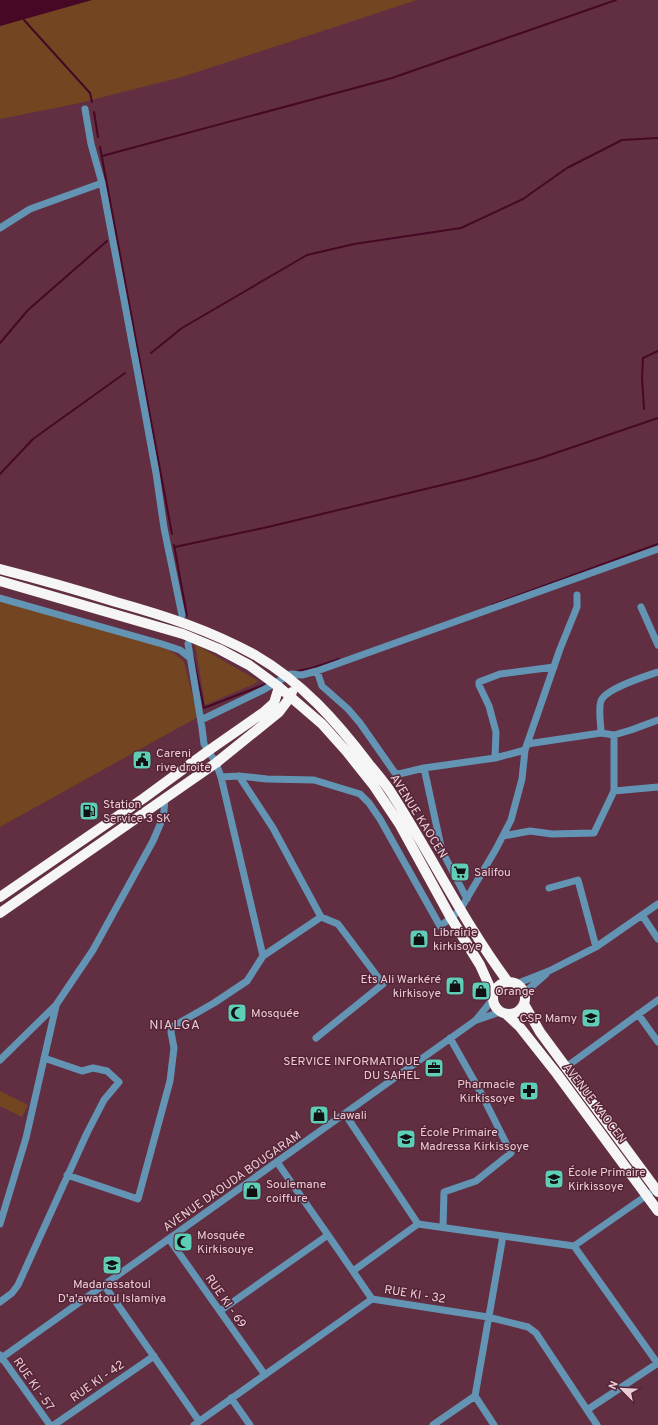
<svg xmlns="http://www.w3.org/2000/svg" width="658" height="1425" font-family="Overpass,sans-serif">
<rect width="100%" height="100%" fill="#612f41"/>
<path fill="#734621" d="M 92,0 L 417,0 L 182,77 L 75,104 L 0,119 L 0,26 Z
M 0,600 L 159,646 C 169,650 177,654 184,662 L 198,717 L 0,827 Z
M 195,644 L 258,681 L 254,684 L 205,705 Z
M 0,1091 L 28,1105 L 22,1117 L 0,1106 Z"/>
<path fill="#470826" d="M 0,0 L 92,0 L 0,26 Z"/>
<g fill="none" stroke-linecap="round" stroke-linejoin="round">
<path stroke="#470826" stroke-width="2" d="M 24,20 L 90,93 L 92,102
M 94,112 L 98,137
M 100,147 L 172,534
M 102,156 L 392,78 L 616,0
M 0,343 L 28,310 L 107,241
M 151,353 L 182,328 L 307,255 L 354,244 L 461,228 L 523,199 L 567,168 L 622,140 L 658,138
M 644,409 L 642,378 L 643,358 L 658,351
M 0,474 L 33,439 L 125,373
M 174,545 L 187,616
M 175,547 L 268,527 L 471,478 L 541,458 L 658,418
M 492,605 L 658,544
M 193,656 L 204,708 L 266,684
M 298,671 L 312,668 L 339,659"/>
<path stroke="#6494b4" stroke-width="7" d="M 85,109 L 91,144 L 102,183 L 137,369 L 156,473 L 164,528 L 182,615
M 0,228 L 30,209 L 102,183
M 0,598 L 162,644 L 180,650 L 189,657
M 641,607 L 658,645
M 188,644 L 202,728 L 204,744 L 216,763 L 221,777 L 263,956
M 317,671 L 322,686 L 348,709 L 360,723 L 395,773 L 399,774 L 424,768
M 201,720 L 263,690 L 291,674 L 302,675 L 317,671 L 658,549
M 601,733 C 601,724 598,709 601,701 C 605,689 646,676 658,672
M 614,735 L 614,791 L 658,787
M 527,744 L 601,733 L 614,735 L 631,730 L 658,720
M 495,758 L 496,732 L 489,706 L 479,685 L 479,682 L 500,674 L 554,667
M 239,776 L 273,828 L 321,917 L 338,924 L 383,984 L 316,1038
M 221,777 L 239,776 L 267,779 L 314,780 L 360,794 L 369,803 L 380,819 L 440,926 L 451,918 L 460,910 L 496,849 L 511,820 L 522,779 L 525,750 L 560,649 L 577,607 L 577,595
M 503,836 L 530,831 L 552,834 L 594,833 L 614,791
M 549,888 L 578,880 L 596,947
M 467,899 L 442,851 L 424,768 L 495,758 L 525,750
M 642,915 L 658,939
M 516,984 L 549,971 L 596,947 L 658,904
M 524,993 L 546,974
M 638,1014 L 658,1042
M 477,1020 L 500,1012
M 0,1060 L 56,1005 L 93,950 L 153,841 L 162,820 L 164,811 L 165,798
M 566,1067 L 658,1000
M 345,1114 L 418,1224
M 67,1175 L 138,1199 L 170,1081 L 174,1048 L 171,1032 L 172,1027 L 214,1003 L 247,981 L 263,956 L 321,917
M 0,1224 L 26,1138 L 56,1006
M 443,1227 L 444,1192 L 476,1181 L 511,1153 L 481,1093 L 450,1038
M 328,1235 L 372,1299
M 169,1239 L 265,1375
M 574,1246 L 658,1364
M 353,1271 L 418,1224 L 574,1246 L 650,1193
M 104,1285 L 199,1421
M 0,1302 L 12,1293 L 18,1285 L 87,1133 L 104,1100 L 119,1082 L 107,1071 L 93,1068 L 82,1071 L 44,1058
M 220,1311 L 328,1235 L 277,1162
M 0,1355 L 50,1425
M 0,1359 L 476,1020 L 493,999
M 231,1398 L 250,1425
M 587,1410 L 658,1363
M 54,1425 L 154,1356
M 194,1425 L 372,1299 L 488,1317 L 528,1327 L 536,1333 L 597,1425
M 433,1425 L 475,1396
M 494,1425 L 475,1396 L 503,1236"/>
<path stroke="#f5f5f5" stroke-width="10" d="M 0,569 C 39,579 78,590 116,602 C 166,616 209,630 255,655 C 302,682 337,722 369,764 C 377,774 386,784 392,794 C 432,856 464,923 508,982
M 0,581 L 183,634 L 219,649 L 249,665 L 279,687 L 322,724 L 347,752 L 374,786 L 400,825 L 451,918 L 480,965 L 493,994
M 0,897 L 144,798 L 208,751 L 264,712 L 274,703 L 279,687
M 0,913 L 216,763 L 279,712 L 288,700 L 292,692
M493 998a16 16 0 1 1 32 0a16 16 0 1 1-32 0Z
M 524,1004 L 540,1032 L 658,1192
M 506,1014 L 519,1026 L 557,1074 L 658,1211"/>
</g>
<defs>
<g id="civic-square" transform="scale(1)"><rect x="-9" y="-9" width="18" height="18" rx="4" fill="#5eceb7" stroke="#552537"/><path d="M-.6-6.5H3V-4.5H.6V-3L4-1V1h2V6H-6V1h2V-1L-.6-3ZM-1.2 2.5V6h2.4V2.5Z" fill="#111"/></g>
<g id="fuel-square" transform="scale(1)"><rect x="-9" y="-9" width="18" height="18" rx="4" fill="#5eceb7" stroke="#552537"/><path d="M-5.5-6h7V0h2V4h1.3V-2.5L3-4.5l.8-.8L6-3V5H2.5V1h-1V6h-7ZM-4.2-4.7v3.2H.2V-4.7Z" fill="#111"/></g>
<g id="supermarket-square" transform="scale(1)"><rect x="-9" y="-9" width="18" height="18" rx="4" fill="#5eceb7" stroke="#552537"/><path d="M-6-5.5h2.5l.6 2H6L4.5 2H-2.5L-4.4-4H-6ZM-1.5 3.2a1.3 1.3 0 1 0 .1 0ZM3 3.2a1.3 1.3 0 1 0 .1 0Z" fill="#111"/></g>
<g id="shop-square" transform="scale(1)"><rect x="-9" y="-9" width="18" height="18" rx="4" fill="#5eceb7" stroke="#552537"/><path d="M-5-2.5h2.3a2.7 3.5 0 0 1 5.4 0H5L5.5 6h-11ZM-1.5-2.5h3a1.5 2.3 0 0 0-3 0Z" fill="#111"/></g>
<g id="mosque-square" transform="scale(1)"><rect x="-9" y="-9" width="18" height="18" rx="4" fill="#5eceb7" stroke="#552537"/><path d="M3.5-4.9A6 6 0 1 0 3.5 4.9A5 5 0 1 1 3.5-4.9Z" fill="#111"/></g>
<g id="school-square" transform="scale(1)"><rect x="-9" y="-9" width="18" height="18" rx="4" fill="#5eceb7" stroke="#552537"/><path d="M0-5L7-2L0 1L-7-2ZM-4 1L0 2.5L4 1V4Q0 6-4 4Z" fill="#111"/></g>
<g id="office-square" transform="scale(1)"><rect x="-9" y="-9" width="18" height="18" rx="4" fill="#5eceb7" stroke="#552537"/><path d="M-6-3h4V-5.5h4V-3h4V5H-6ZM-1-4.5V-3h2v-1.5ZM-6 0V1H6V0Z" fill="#111"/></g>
<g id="pharmacy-square" transform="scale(1)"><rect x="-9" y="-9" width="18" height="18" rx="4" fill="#5eceb7" stroke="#552537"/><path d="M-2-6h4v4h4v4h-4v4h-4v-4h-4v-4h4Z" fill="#111"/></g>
</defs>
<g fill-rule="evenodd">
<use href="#civic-square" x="142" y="760"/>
<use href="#fuel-square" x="89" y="811"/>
<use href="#supermarket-square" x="460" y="872"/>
<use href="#shop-square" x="419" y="939"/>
<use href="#shop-square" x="455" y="986"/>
<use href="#shop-square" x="481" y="991"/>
<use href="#mosque-square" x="237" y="1013"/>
<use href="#school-square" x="591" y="1018"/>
<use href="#office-square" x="434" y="1068"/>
<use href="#pharmacy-square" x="529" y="1091"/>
<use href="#shop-square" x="319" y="1115"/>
<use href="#school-square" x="406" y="1139"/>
<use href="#school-square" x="554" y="1179"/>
<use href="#shop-square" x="252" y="1191"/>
<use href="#mosque-square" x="183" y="1242"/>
<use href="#school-square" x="112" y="1265"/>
</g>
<g text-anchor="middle" stroke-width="3" stroke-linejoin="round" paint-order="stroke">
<g font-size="12" fill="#ebccd5" stroke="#552537" text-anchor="start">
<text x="156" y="757">Careni<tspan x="156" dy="14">rive droite</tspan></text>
<text x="103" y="808">Station<tspan x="103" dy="14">Service 3 SK</tspan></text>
<text x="474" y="876">Salifou</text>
<text x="433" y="936">Librairie<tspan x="433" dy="14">kirkisoye</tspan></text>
<text x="441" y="983" text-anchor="end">Ets Ali Warkéré<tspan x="441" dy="14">kirkisoye</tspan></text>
<text x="495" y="995">Orange</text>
<text x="251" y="1017">Mosquée</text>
<text x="577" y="1022" text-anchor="end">CSP Mamy</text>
<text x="420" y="1065" text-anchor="end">SERVICE INFORMATIQUE<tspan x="420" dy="14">DU SAHEL</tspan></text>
<text x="515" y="1088" text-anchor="end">Pharmacie<tspan x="515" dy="14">Kirkissoye</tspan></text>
<text x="333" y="1119">Lawali</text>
<text x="420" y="1136">École Primaire<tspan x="420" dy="14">Madressa Kirkissoye</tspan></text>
<text x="568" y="1176">École Primaire<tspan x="568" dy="14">Kirkissoye</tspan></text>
<text x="266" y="1188">Soulemane<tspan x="266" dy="14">coiffure</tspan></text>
<text x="197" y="1239">Mosquée<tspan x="197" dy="14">Kirkisouye</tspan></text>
<text x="112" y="1288" text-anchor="middle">Madarassatoul<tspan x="112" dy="14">D'a'awatoul Islamiya</tspan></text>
</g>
<g font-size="12" fill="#ebccd5" stroke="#552537">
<text transform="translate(419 816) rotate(58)" y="4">AVENUE KAOCEN</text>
<text transform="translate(595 1103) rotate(53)" y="4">AVENUE KAOCEN</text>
<text transform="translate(232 1181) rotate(-35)" y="4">AVENUE DAOUDA BOUGARAM</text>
<text transform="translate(415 1294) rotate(9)" y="4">RUE KI - 32</text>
<text transform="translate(226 1301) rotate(55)" y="4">RUE KI - 69</text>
<text transform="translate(97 1381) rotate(-35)" y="4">RUE KI - 42</text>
<text transform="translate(34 1384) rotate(55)" y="4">RUE KI - 57</text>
</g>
<g font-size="13" letter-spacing="1" fill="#ebccd5" stroke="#552537">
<text x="175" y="1029">NIALGA</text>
</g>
</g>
<g transform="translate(622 1389) rotate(294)" stroke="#552537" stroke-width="3" paint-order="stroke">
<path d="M0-3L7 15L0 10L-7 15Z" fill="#ebccd5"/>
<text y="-6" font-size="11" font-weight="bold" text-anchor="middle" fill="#ebccd5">N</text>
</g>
</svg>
